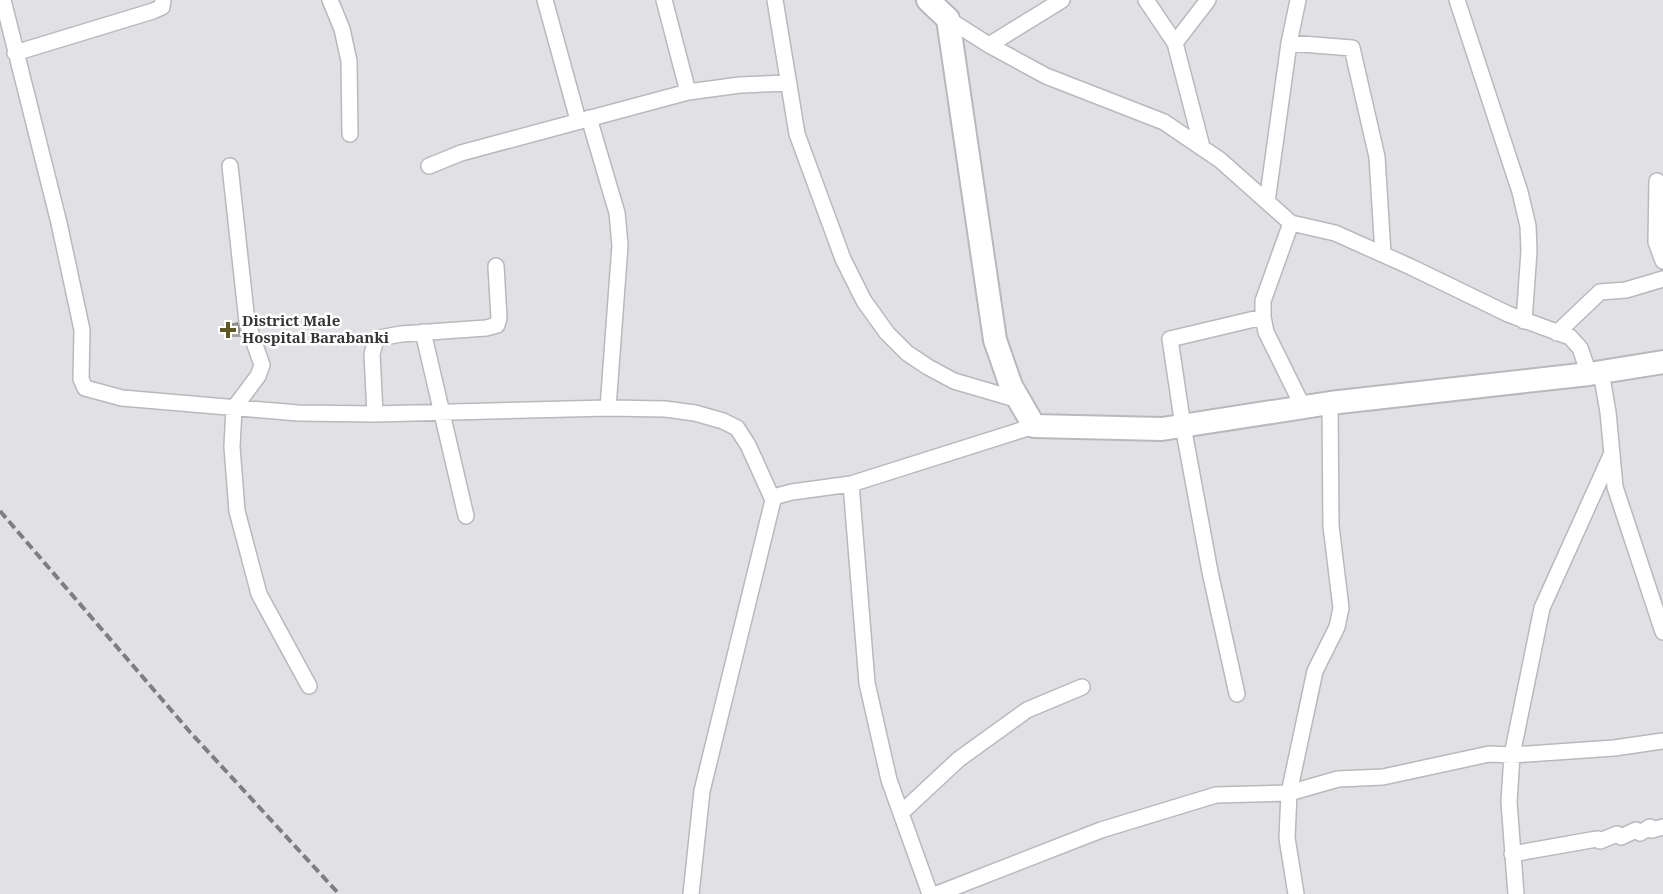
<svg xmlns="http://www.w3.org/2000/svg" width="1663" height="894" font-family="'Noto Serif',serif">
<defs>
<filter id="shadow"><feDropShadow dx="5.5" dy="5.5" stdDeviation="0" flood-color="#0004"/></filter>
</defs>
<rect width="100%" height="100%" fill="#e1e1e5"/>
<path fill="#a8a4a6" stroke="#878384" stroke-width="1.5" filter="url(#shadow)" d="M 238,323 L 240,332 L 226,335 L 224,326 Z"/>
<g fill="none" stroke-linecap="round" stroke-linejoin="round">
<g stroke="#b9b9bd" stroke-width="18">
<path id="street" d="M 3,0 L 59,223 L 82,330 L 81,379 L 85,388 L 122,398 L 298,413 L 375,414 L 608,408 L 665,409 L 695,413 L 723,421 L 737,428 L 748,445 L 773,500
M 330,0 L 342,29 L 349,61 L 350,134
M 545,0 L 578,120
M 664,0 L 688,92
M 775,0 L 797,134 L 843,259 L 864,301 L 887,333 L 907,353 L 928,367 L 954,381 L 1019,400
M 1146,0 L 1175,43 L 1202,147
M 1457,0 L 1520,192 L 1528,226 L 1529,251 L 1524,321
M 948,19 L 989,45 L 1046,76 L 1164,122 L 1220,160 L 1291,223 L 1335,233 L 1411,267 L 1508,314 L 1570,337 L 1580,348 L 1589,374
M 1175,43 L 1208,0
M 1289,43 L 1352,48 L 1377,157 L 1383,254
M 989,45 L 1062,0
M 15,53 L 153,11 L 162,7 L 163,0
M 589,118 L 617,213 L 620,245 L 608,408
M 230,166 L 247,322 L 262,365 L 258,376 L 234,408 L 232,447 L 237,511 L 259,594 L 309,686
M 429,166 L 461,153 L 688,92 L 740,85 L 789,83
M 1657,181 L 1656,242 L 1663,261
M 1267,202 L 1289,43 L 1298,0
M 1291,223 L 1263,301 L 1263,317 L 1266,332 L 1303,407
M 423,332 L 466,516
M 1557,333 L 1600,292 L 1626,290 L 1663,279
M 1601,372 L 1608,412 L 1615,487 L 1663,632
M 375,414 L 372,354 L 375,343 L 379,338 L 401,334 L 486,328 L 497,325 L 499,318 L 496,266
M 851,484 L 867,683 L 889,780 L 930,894
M 1237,694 L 1210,572 L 1183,426 L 1170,339 L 1263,317
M 901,813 L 959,759 L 1027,710 L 1082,687
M 1512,854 L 1591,840 L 1598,839 L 1600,841 L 1617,834 L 1621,837 L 1636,830 L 1640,833 L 1650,827 L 1652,830 L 1663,827
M 691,894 L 702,791 L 773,500 L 777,496 L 792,492 L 851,484 L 1034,426
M 937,894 L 1101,830 L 1216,795 L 1289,793 L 1338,779 L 1383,777 L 1489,754 L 1512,755 L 1614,748 L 1663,741
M 1296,894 L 1287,838 L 1289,793 L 1315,671 L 1337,627 L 1341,608 L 1331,526 L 1330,403
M 1516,894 L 1509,802 L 1512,755 L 1542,608 L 1612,453"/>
</g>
<g stroke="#b9b9bd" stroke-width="26">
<path id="secondary" d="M 928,0 L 948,19 L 995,340 L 1011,386 L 1034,426 L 1162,429 L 1330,403 L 1589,374 L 1663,362"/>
</g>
<use href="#street" stroke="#fff" stroke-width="15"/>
<use href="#secondary" stroke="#fff" stroke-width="22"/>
<path stroke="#7e7e80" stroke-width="4" stroke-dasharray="9 4.5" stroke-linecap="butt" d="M 0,511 L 190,732 L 339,894"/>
</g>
<path fill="#5d5925" stroke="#fff" stroke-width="2" d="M225 321h6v6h6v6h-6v6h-6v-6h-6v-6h6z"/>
<g text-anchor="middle" stroke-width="5" stroke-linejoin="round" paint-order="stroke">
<g font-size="15" font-weight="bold" fill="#353536" stroke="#fff" text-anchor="start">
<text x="242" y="326">District Male<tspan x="242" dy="17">Hospital Barabanki</tspan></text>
</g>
</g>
</svg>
